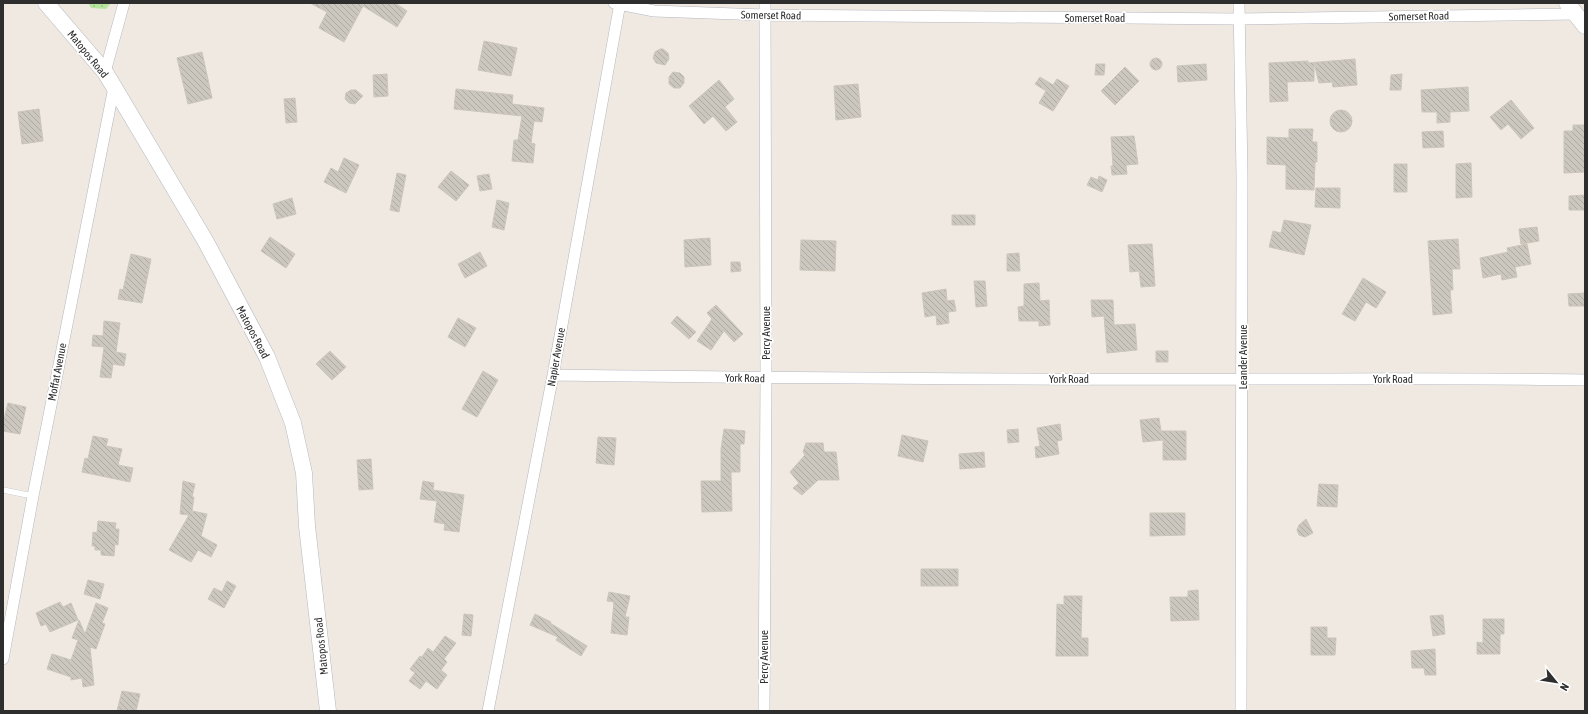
<svg xmlns="http://www.w3.org/2000/svg" width="1588" height="714" font-family="'Asap Condensed',sans-serif">
<defs>
<pattern id="grass-dots" width="8" height="8" patternUnits="userSpaceOnUse"><rect width="8" height="8" fill="#b6e59e"/><path d="M2 2h.1M6 6h.1" fill="none" stroke="#9dc588" stroke-width="1.8" stroke-linecap="round"/></pattern>
<pattern id="building-back-hatch" width="6" height="6" patternUnits="userSpaceOnUse"><rect width="6" height="6" fill="#cbc7bf"/><path d="M-1 5l2 2M0 0l6 6M5-1l2 2" fill="none" stroke="#afaba4"/></pattern>
</defs>
<rect width="100%" height="100%" fill="#efe9e1"/>
<path fill="url(#grass-dots)" d="M 88,3 L 111,3 L 106,9 L 91,8 Z"/>
<path fill="url(#building-back-hatch)" stroke="#cbc5ba" d="M 310,3 L 395,3 L 407,11 L 397,27 L 363,6 L 344,42 L 319,28 L 327,12 Z
M 484,41 L 517,48 L 511,76 L 478,70 Z
M 660,49 L 663,49 L 668,53 L 669,59 L 665,65 L 656,63 L 653,58 L 655,52 Z
M 202,52 L 212,98 L 188,104 L 177,58 Z
M1150 64a6 6 0 1 1 12 0a6 6 0 1 1-12 0Z
M 1355,59 L 1357,85 L 1333,87 L 1332,82 L 1319,83 L 1314,63 L 1314,81 L 1287,82 L 1288,101 L 1270,102 L 1269,63 L 1308,61 L 1308,63 Z
M 1096,64 L 1105,64 L 1104,75 L 1095,75 Z
M 1206,64 L 1207,80 L 1178,82 L 1177,66 Z
M 1125,67 L 1139,81 L 1115,105 L 1101,91 Z
M 673,72 L 680,73 L 684,77 L 684,83 L 680,88 L 674,88 L 669,84 L 669,77 Z
M 387,74 L 388,96 L 374,97 L 373,75 Z
M 1402,74 L 1401,90 L 1390,90 L 1391,75 Z
M 1040,77 L 1053,85 L 1057,79 L 1069,86 L 1053,111 L 1039,103 L 1046,91 L 1035,84 Z
M 719,80 L 734,99 L 725,107 L 737,122 L 726,131 L 713,116 L 704,124 L 689,106 Z
M 858,84 L 861,117 L 836,120 L 834,86 Z
M 1468,87 L 1469,111 L 1450,112 L 1450,122 L 1437,123 L 1437,112 L 1422,112 L 1421,90 Z
M 456,89 L 513,95 L 512,104 L 544,108 L 542,122 L 534,121 L 531,143 L 535,144 L 533,163 L 512,161 L 514,140 L 518,140 L 522,116 L 454,109 Z
M 351,90 L 356,90 L 363,96 L 355,104 L 349,103 L 345,99 L 346,93 Z
M 295,98 L 297,122 L 286,123 L 284,99 Z
M 1511,100 L 1534,128 L 1521,139 L 1508,124 L 1501,130 L 1490,117 Z
M 39,109 L 43,141 L 22,144 L 18,112 Z
M1330 121a11 11 0 1 1 22 0a11 11 0 1 1-22 0Z
M 1573,125 L 1585,125 L 1585,172 L 1564,173 L 1564,131 L 1573,131 Z
M 1289,129 L 1313,129 L 1312,142 L 1317,142 L 1317,162 L 1315,162 L 1314,190 L 1286,189 L 1286,165 L 1267,164 L 1267,137 L 1289,138 Z
M 1443,131 L 1444,147 L 1423,148 L 1422,132 Z
M 1134,136 L 1138,164 L 1126,165 L 1127,174 L 1112,175 L 1111,166 L 1113,166 L 1111,137 Z
M 344,158 L 359,165 L 346,193 L 324,182 L 331,168 L 338,172 Z
M 1471,163 L 1472,197 L 1456,198 L 1456,164 Z
M 1394,164 L 1407,164 L 1407,192 L 1394,192 Z
M 451,171 L 469,185 L 456,201 L 438,187 Z
M 397,173 L 406,175 L 399,212 L 390,210 Z
M 489,174 L 492,189 L 480,191 L 477,176 Z
M 1099,176 L 1107,180 L 1102,192 L 1087,185 L 1091,177 L 1098,180 Z
M 1316,188 L 1340,188 L 1340,208 L 1315,207 Z
M 1585,195 L 1585,210 L 1569,210 L 1569,196 Z
M 292,198 L 296,214 L 277,219 L 273,204 Z
M 497,200 L 509,203 L 504,230 L 492,227 Z
M 952,215 L 975,215 L 975,225 L 952,225 Z
M 1284,220 L 1311,225 L 1304,255 L 1269,247 L 1273,231 L 1281,233 Z
M 1537,227 L 1539,241 L 1521,244 L 1519,229 Z
M 270,237 L 295,254 L 286,268 L 261,251 Z
M 710,238 L 711,265 L 685,267 L 684,240 Z
M 1458,239 L 1460,269 L 1452,269 L 1453,290 L 1450,290 L 1452,313 L 1433,315 L 1428,241 Z
M 801,240 L 836,241 L 835,271 L 800,270 Z
M 1152,244 L 1155,286 L 1141,287 L 1139,271 L 1130,272 L 1128,245 Z
M 1527,244 L 1531,264 L 1515,267 L 1517,277 L 1502,280 L 1501,274 L 1483,278 L 1480,258 L 1508,252 L 1507,248 Z
M 480,252 L 487,266 L 465,278 L 458,264 Z
M 1019,253 L 1020,271 L 1007,271 L 1007,254 Z
M 131,254 L 151,259 L 142,303 L 118,299 L 120,289 L 123,290 Z
M 731,262 L 740,262 L 741,271 L 731,272 Z
M 1363,278 L 1386,292 L 1376,308 L 1366,302 L 1355,321 L 1342,314 Z
M 974,281 L 985,281 L 987,306 L 976,307 Z
M 1039,283 L 1040,301 L 1049,300 L 1050,325 L 1039,326 L 1039,321 L 1019,321 L 1018,307 L 1024,306 L 1024,284 Z
M 946,289 L 947,301 L 954,300 L 956,311 L 948,312 L 949,323 L 937,325 L 936,315 L 925,317 L 922,293 Z
M 1585,293 L 1585,306 L 1569,306 L 1568,294 Z
M 1091,300 L 1113,300 L 1114,325 L 1135,324 L 1137,350 L 1107,353 L 1104,316 L 1092,317 Z
M 716,305 L 743,334 L 734,342 L 724,331 L 711,350 L 697,341 L 712,319 L 707,313 Z
M 677,316 L 696,332 L 689,339 L 671,323 Z
M 458,318 L 476,328 L 465,347 L 448,337 Z
M 104,321 L 120,323 L 116,352 L 126,354 L 124,366 L 113,364 L 111,378 L 100,377 L 104,347 L 92,346 L 93,335 L 103,336 Z
M 330,351 L 346,367 L 332,380 L 316,364 Z
M 1156,351 L 1168,351 L 1168,362 L 1156,362 Z
M 483,371 L 498,380 L 477,417 L 462,409 Z
M 8,403 L 26,407 L 20,434 L 3,431 L 3,423 Z
M 1159,418 L 1161,431 L 1186,431 L 1186,460 L 1163,460 L 1163,440 L 1143,442 L 1140,420 Z
M 1060,424 L 1062,440 L 1057,441 L 1059,454 L 1036,458 L 1035,447 L 1040,446 L 1037,428 Z
M 724,429 L 745,431 L 744,444 L 740,444 L 740,472 L 731,472 L 732,511 L 702,512 L 701,481 L 721,481 L 721,449 Z
M 1018,429 L 1019,442 L 1008,443 L 1007,430 Z
M 902,435 L 928,441 L 923,462 L 898,456 Z
M 93,436 L 108,439 L 106,446 L 122,449 L 118,465 L 133,468 L 130,482 L 82,472 L 85,458 L 88,459 Z
M 598,437 L 616,438 L 614,465 L 596,463 Z
M 806,443 L 823,443 L 824,452 L 836,452 L 839,480 L 818,480 L 802,495 L 793,488 L 799,483 L 790,472 L 805,455 L 803,452 Z
M 984,452 L 985,467 L 960,469 L 959,454 Z
M 371,459 L 373,489 L 359,490 L 357,460 Z
M 183,481 L 195,484 L 192,497 L 194,497 L 192,511 L 207,514 L 201,536 L 217,545 L 211,557 L 198,550 L 191,562 L 169,550 L 189,515 L 180,514 Z
M 423,481 L 434,483 L 433,490 L 464,495 L 459,532 L 444,530 L 445,524 L 434,522 L 437,501 L 420,499 Z
M 1319,484 L 1338,485 L 1337,507 L 1317,506 Z
M 1150,513 L 1185,513 L 1185,535 L 1150,536 Z
M 1306,519 L 1313,533 L 1305,537 L 1299,535 L 1297,530 L 1299,525 Z
M 98,521 L 116,523 L 115,529 L 119,529 L 118,545 L 115,544 L 114,556 L 101,555 L 101,550 L 95,550 L 95,546 L 92,546 L 93,532 L 97,533 Z
M 921,569 L 958,569 L 958,586 L 921,586 Z
M 88,580 L 104,584 L 100,599 L 84,594 Z
M 227,581 L 236,586 L 224,608 L 208,599 L 214,588 L 222,592 Z
M 1198,590 L 1199,620 L 1171,621 L 1170,597 L 1188,597 L 1188,591 Z
M 609,592 L 630,596 L 625,617 L 629,617 L 627,635 L 611,633 L 614,602 L 607,601 Z
M 1064,596 L 1082,596 L 1081,638 L 1088,638 L 1088,656 L 1056,656 L 1057,604 L 1064,605 Z
M 60,602 L 63,607 L 71,603 L 78,620 L 50,632 L 46,624 L 41,626 L 36,613 Z
M 96,603 L 108,608 L 102,623 L 105,624 L 96,649 L 90,647 L 94,685 L 83,687 L 82,678 L 71,680 L 71,677 L 47,669 L 52,654 L 71,660 L 78,640 L 72,638 L 79,620 L 85,634 Z
M 464,614 L 473,615 L 471,636 L 462,635 Z
M 535,614 L 551,622 L 550,623 L 587,646 L 581,656 L 556,640 L 558,637 L 530,625 Z
M 1443,615 L 1445,634 L 1433,636 L 1430,616 Z
M 1483,619 L 1504,619 L 1504,634 L 1500,634 L 1500,654 L 1477,654 L 1477,642 L 1483,643 Z
M 1311,627 L 1327,627 L 1327,638 L 1336,638 L 1335,655 L 1311,655 Z
M 445,636 L 456,643 L 444,659 L 447,662 L 441,670 L 447,675 L 437,689 L 426,681 L 420,689 L 409,681 L 415,673 L 410,669 L 420,656 L 422,657 L 428,648 L 433,652 Z
M 1435,649 L 1436,675 L 1425,675 L 1424,668 L 1412,668 L 1411,651 Z
M 122,691 L 140,694 L 136,711 L 117,711 Z"/>
<g fill="none" stroke-linecap="round" stroke-linejoin="round">
<g stroke="#b4b7c1" stroke-width="6">
<path id="service" d="M 3,490 L 33,496"/>
</g>
<g stroke="#b4b7c1" stroke-width="12">
<path id="minor" d="M 614,3 L 654,11 L 765,15 L 1239,19 L 1576,14
M 1239,3 L 1242,176 L 1241,711
M 105,72 L 124,3
M 553,375 C 783,378 1013,380 1243,379 C 1357,379 1471,378 1585,380
M 3,659 L 33,496 L 114,87
M 488,711 L 553,375 L 620,3
M 764,711 L 766,378 L 765,3"/>
</g>
<g stroke="#b4b7c1" stroke-width="17">
<path id="secondary" d="M 46,3 L 105,72 L 114,87 L 206,242 L 267,357 L 293,423 L 304,473 L 307,526 L 328,711
M 1567,3 L 1585,26"/>
</g>
<use href="#service" stroke="#fff" stroke-width="5.5"/>
<use href="#minor" stroke="#fff" stroke-width="11"/>
<use href="#secondary" stroke="#fff" stroke-width="16"/>
</g>
<g text-anchor="middle" stroke-width="3.5" stroke-linejoin="round" paint-order="stroke">
<g font-size="11" fill="#2e2e2e" stroke="#fff">
<text transform="translate(771 15) rotate(1)" y="4">Somerset Road</text>
<text transform="translate(1419 16) rotate(-1)" y="4">Somerset Road</text>
<text x="1095" y="22">Somerset Road</text>
<text transform="translate(88 54) rotate(51)" y="4">Matopos Road</text>
<text transform="translate(253 332) rotate(62)" y="4">Matopos Road</text>
<text transform="translate(766 333) rotate(-90)" y="4">Percy Avenue</text>
<text transform="translate(556 357) rotate(-80)" y="4">Napier Avenue</text>
<text transform="translate(1243 357) rotate(-90)" y="4">Leander Avenue</text>
<text transform="translate(57 372) rotate(-79)" y="4">Moffat Avenue</text>
<text transform="translate(745 378) rotate(1)" y="4">York Road</text>
<text x="1069" y="383">York Road</text>
<text x="1393" y="383">York Road</text>
<text transform="translate(321 646) rotate(-96)" y="4">Matopos Road</text>
<text transform="translate(764 657) rotate(-90)" y="4">Percy Avenue</text>
</g>
</g>
<rect width="1588" height="714" fill="none" stroke="#2e2e2e" stroke-width="8"/>
<g transform="translate(1556 682) rotate(120)" stroke="#ffffff" stroke-width="3" paint-order="stroke">
<path d="M0-3L7 15L0 10L-7 15Z" fill="#2e2e2e"/>
<text y="-6" font-size="11" font-weight="bold" text-anchor="middle" fill="#2e2e2e">N</text>
</g>
</svg>
